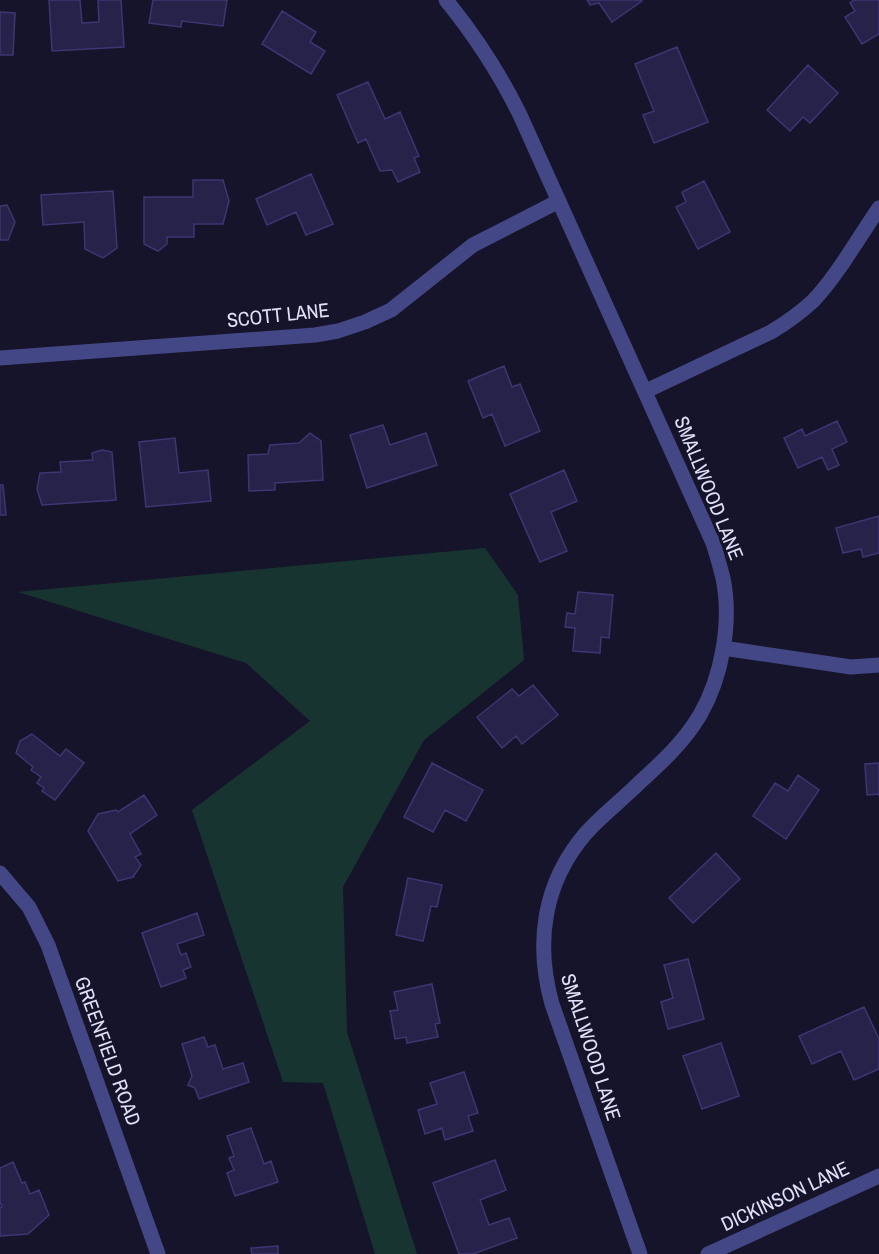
<svg xmlns="http://www.w3.org/2000/svg" width="879" height="1254" font-family="'Archivo Narrow',sans-serif">
<rect width="100%" height="100%" fill="#16142a"/>
<path fill="#183430" d="M 485,548 L 518,595 L 524,660 L 424,740 L 343,887 L 347,1032 L 417,1254 L 375,1254 L 323,1083 L 283,1082 L 192,810 L 310,721 L 246,663 L 18,592 Z"/>
<path fill="#26224a" stroke="#3d3673" stroke-width="1.5" d="M 49,0 L 80,0 L 82,23 L 99,22 L 98,0 L 121,0 L 124,47 L 52,51 Z
M 153,0 L 227,0 L 223,26 L 182,21 L 181,27 L 149,23 Z
M 587,0 L 641,0 L 642,1 L 612,22 L 599,3 L 590,5 Z
M 854,0 L 879,0 L 879,34 L 862,44 L 845,17 L 855,11 L 850,3 Z
M 282,11 L 316,32 L 310,42 L 325,51 L 311,74 L 262,44 Z
M 0,12 L 15,13 L 13,55 L 0,55 Z
M 677,47 L 708,122 L 654,143 L 643,115 L 654,111 L 635,64 Z
M 808,65 L 838,93 L 810,123 L 803,117 L 790,131 L 767,110 Z
M 368,82 L 385,119 L 400,112 L 419,156 L 414,158 L 420,172 L 398,182 L 392,170 L 380,171 L 366,139 L 358,143 L 337,95 Z
M 311,174 L 333,224 L 306,235 L 296,212 L 267,225 L 256,199 Z
M 193,180 L 223,180 L 229,201 L 223,224 L 194,224 L 194,237 L 167,237 L 167,244 L 158,251 L 144,244 L 144,197 L 193,197 Z
M 704,181 L 730,232 L 698,249 L 676,207 L 686,202 L 682,192 Z
M 113,191 L 117,248 L 103,258 L 85,249 L 84,222 L 43,225 L 41,195 Z
M 7,205 L 15,222 L 8,240 L 0,240 L 0,206 Z
M 504,366 L 512,387 L 520,384 L 540,431 L 505,446 L 492,414 L 483,418 L 468,381 Z
M 837,421 L 847,442 L 832,449 L 839,465 L 828,470 L 822,457 L 798,468 L 784,438 L 802,429 L 805,436 Z
M 383,425 L 390,445 L 426,433 L 437,465 L 367,488 L 350,435 Z
M 310,433 L 321,441 L 323,480 L 275,483 L 275,490 L 249,491 L 248,455 L 268,454 L 270,445 L 299,443 Z
M 175,438 L 179,473 L 208,470 L 211,501 L 146,507 L 139,442 Z
M 102,450 L 112,452 L 116,500 L 42,505 L 37,489 L 40,473 L 61,472 L 60,462 L 93,460 L 92,453 Z
M 564,470 L 577,501 L 551,512 L 567,551 L 540,562 L 510,494 Z
M 0,485 L 3,485 L 6,515 L 0,515 Z
M 879,516 L 879,553 L 863,557 L 861,549 L 843,553 L 836,528 Z
M 578,592 L 613,595 L 609,638 L 601,637 L 600,653 L 573,651 L 575,628 L 565,627 L 567,613 L 575,614 Z
M 533,685 L 558,715 L 522,744 L 516,736 L 502,748 L 477,717 L 512,689 L 519,696 Z
M 32,734 L 60,756 L 66,749 L 84,763 L 55,800 L 42,791 L 44,788 L 37,783 L 41,777 L 31,770 L 33,767 L 16,753 L 20,741 Z
M 432,763 L 483,790 L 466,821 L 445,810 L 433,832 L 404,817 Z
M 879,763 L 879,796 L 879,794 L 867,795 L 865,764 Z
M 798,775 L 819,790 L 786,839 L 753,816 L 775,783 L 788,791 Z
M 144,795 L 157,815 L 130,834 L 141,854 L 135,857 L 141,865 L 133,877 L 118,881 L 88,831 L 98,814 L 116,810 L 118,812 Z
M 716,853 L 740,879 L 693,923 L 669,898 Z
M 408,878 L 442,885 L 437,907 L 431,906 L 423,941 L 396,935 Z
M 197,913 L 204,935 L 177,944 L 181,955 L 186,953 L 191,967 L 183,970 L 186,978 L 161,987 L 142,933 Z
M 688,959 L 704,1019 L 668,1029 L 661,1002 L 673,998 L 664,965 Z
M 432,984 L 440,1023 L 435,1024 L 438,1037 L 407,1043 L 406,1037 L 395,1039 L 390,1011 L 398,1010 L 394,992 Z
M 864,1007 L 879,1039 L 879,1069 L 854,1080 L 841,1051 L 812,1064 L 799,1036 Z
M 204,1037 L 208,1047 L 215,1045 L 223,1069 L 243,1063 L 249,1082 L 199,1099 L 195,1088 L 188,1085 L 192,1076 L 182,1044 Z
M 721,1043 L 739,1096 L 702,1109 L 683,1056 Z
M 464,1072 L 478,1113 L 468,1116 L 473,1131 L 445,1140 L 442,1128 L 425,1134 L 418,1110 L 437,1104 L 430,1083 Z
M 251,1128 L 264,1164 L 271,1161 L 278,1182 L 235,1196 L 227,1173 L 234,1170 L 229,1158 L 234,1156 L 227,1136 Z
M 495,1160 L 506,1190 L 480,1200 L 489,1225 L 509,1218 L 517,1238 L 473,1254 L 459,1254 L 433,1183 Z
M 13,1162 L 22,1183 L 25,1182 L 30,1194 L 39,1190 L 49,1215 L 28,1234 L 0,1236 L 0,1208 L 2,1207 L 0,1202 L 0,1168 Z
M 278,1246 L 278,1254 L 252,1254 L 251,1248 Z"/>
<g fill="none" stroke-linecap="round" stroke-linejoin="round">
<path stroke="#444785" stroke-width="15" d="M 446,0 C 476,37 499,72 520,115 L 713,543 C 717,555 720,567 723,578 C 732,622 722,677 700,715 C 684,742 661,763 639,783 C 622,800 602,815 586,833 C 543,883 535,943 552,1004 L 640,1254
M 0,358 L 315,335 L 338,331 L 365,322 L 391,310 L 473,245 L 559,201
M 646,391 L 771,332 C 786,323 800,313 813,301 C 837,276 859,237 879,208
M 723,648 L 851,667 L 879,665
M 0,873 L 29,907 L 48,945 L 158,1254
M 708,1254 L 879,1176"/>
</g>
<g text-anchor="middle" stroke-width="6" stroke-linejoin="round" paint-order="stroke">
<g font-size="20" fill="#e1e1fc" stroke="#16142a">
<text transform="translate(278 315) rotate(-6)" y="7">SCOTT LANE</text>
<text transform="translate(709 488) rotate(68)" y="7">SMALLWOOD LANE</text>
<text transform="translate(591 1047) rotate(72)" y="7">SMALLWOOD LANE</text>
<text transform="translate(108 1051) rotate(70)" y="7">GREENFIELD ROAD</text>
<text transform="translate(785 1196) rotate(-25)" y="7">DICKINSON LANE</text>
</g>
</g>
</svg>
